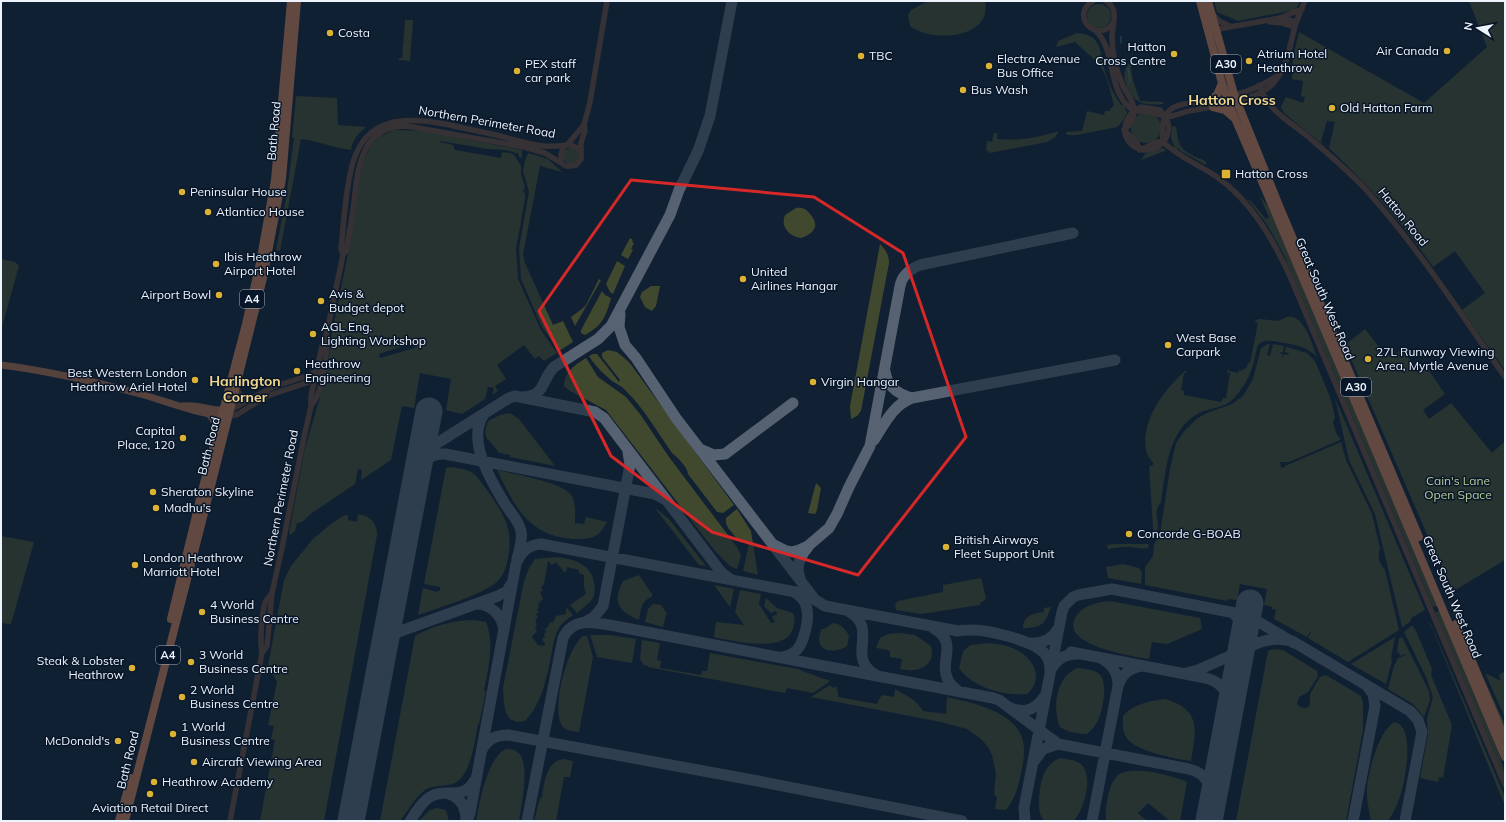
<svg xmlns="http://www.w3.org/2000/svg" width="1506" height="822" font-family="Mulish,sans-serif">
<rect width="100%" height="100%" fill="#112033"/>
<path fill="#40492e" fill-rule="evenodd" d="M 928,1 L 985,1 C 993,39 931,43 910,26 L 908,15 L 911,10 Z
M 1214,1 L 1300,1 L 1297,7 L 1294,10 L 1238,21 L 1217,12 Z
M 1469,1 L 1505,1 L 1505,370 L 1462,310 L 1485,293 L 1455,251 L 1433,267 C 1403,223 1367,184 1329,148 L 1335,122 L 1327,121 L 1321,141 L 1323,145 L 1284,113 L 1281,107 L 1286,97 L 1303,103 L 1305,97 L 1301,96 L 1303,81 L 1292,79 L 1293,57 L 1299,32 L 1424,103 L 1487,47 Z
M1087 16a12 12 0 1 1 24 0a12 12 0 1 1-24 0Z
M 405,20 L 413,20 L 410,61 L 399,60 L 399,58 L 402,58 Z
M 1077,33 C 1102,35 1099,49 1104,68 C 1107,81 1114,95 1121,105 L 1124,105 L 1127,113 L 1122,122 L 1117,127 L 1077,135 L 1067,135 L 1066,132 L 1082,131 L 1087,111 L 1104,115 L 1105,111 L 1109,111 L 1114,105 C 1110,92 1108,77 1100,66 C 1093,57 1083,50 1075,42 L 1056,47 L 1058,41 Z
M 1129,63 L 1131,65 C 1131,78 1136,88 1140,101 L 1163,102 L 1163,104 C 1156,105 1144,105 1138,101 C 1130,97 1122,80 1125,71 C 1125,68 1128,66 1129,63 Z
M 296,96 L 337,98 L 338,125 L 366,127 C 359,133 352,140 351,150 C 334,148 318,141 301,139 L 280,251 L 276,250 L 286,198 L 294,138 L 292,137 Z
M1131 128a15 15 0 1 1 30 0a15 15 0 1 1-30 0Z
M 1172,126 L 1176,127 C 1179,146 1179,149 1198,158 C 1202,159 1206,161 1207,164 L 1204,164 L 1179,150 L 1180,147 L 1178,149 L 1175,148 L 1171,138 Z
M 394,130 L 424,131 L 522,150 L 522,158 L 519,157 L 518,153 L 516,153 L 506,150 L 488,149 L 440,141 L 440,142 L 453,145 L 455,150 L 501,158 L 502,152 L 511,153 L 515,156 L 521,166 L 521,175 L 525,186 L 523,192 L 525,193 L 525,199 L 516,249 L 518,279 L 541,330 L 557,353 L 544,361 L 539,356 L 535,359 L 524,345 L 497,365 L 506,379 L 495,386 L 498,391 L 492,395 L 494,388 L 488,387 L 485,399 L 462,414 L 446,410 L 451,379 L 420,373 L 414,408 L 402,406 L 391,460 L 361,480 L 362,470 L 358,469 L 355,484 L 312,513 L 302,522 L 297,523 L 295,531 L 290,535 L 289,533 L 305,448 L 326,377 L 332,332 L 348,254 L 359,179 L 364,159 L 372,144 L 379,137 ZM 413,343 L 415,348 L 380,358 L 379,354 Z
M 1059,131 L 1055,137 L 1047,142 L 990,153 L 986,150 L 987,141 L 992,142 L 994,133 L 997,133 L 997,139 C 1019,141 1038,138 1059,131 Z
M 1162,148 L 1166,149 L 1165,151 L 1141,160 L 1145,154 Z
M563 156a8 8 0 1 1 16 0a8 8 0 1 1-16 0Z
M 528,153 L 548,159 L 562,172 L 540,166 L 523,254 L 525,263 L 553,325 L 563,321 L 573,342 L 559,351 L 542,327 L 521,279 L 519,248 L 529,192 L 523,171 L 525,160 Z
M 1260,196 L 1268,206 L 1440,605 L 1433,607 L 1283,253 L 1266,223 L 1248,200 L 1250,200 L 1266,219 L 1269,218 Z
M 796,208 C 803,207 806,209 810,214 C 821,226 813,234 801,238 C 789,237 780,226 785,215 Z
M 630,238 L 633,240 L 632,242 L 634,243 L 631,249 L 633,250 L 628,259 L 621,255 Z
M 880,244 C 886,250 889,255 889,263 L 861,411 L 857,416 L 851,419 L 850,406 Z
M 1,259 L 15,262 L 19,266 L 1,330 Z
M 617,261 L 625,266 L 613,294 L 610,292 L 606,284 Z
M 599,279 L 601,280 L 575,326 L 571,317 L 582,309 L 586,305 Z
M 651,286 L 660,286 L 656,306 L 652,311 L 645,307 L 640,297 L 642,292 Z
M 602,291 L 605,295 L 611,298 C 606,317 602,326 585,335 L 581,333 L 581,330 Z
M 1287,317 C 1304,313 1312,344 1317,357 C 1307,347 1297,345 1284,343 C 1250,335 1260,348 1251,371 C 1248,380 1240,392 1233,399 C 1225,408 1209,408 1199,413 C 1167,430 1166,471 1161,502 C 1154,511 1157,515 1158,524 C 1158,530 1155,536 1154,541 L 1149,467 L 1154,464 C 1151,460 1147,455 1146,450 C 1141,420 1164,390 1185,371 L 1187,373 L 1184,373 L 1181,390 L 1184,391 L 1184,395 L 1221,402 L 1223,398 L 1226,398 L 1230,373 L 1227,373 L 1228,368 L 1229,371 L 1238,373 L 1239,370 L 1241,371 L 1247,367 L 1248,363 L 1250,363 L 1258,323 L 1255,322 L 1255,321 L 1259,319 L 1278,321 Z
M 1365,329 L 1386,356 L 1393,356 L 1395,357 L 1398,355 L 1397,352 L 1402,349 L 1420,373 L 1427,368 L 1445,394 L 1423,410 L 1429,419 L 1451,403 L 1492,453 L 1505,441 L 1505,560 L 1452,592 L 1345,345 Z
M 1268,344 L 1270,344 L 1267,355 L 1270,356 L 1273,344 L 1284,346 L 1283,352 L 1279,353 L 1282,354 L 1282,358 L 1284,354 L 1288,355 L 1289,353 L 1285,352 L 1286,347 L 1307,353 L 1315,361 L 1330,397 L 1335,417 L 1333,422 L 1336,433 L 1340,438 L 1340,440 L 1289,462 L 1280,462 L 1281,467 L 1283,468 L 1285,466 L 1341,442 L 1346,460 L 1372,514 L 1380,548 C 1377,556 1379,564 1385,570 L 1399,630 L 1348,662 L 1308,638 L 1311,633 L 1310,632 L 1307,637 L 1274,619 L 1276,610 L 1272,609 L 1272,607 L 1264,605 L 1267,589 L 1240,584 L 1237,600 L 1228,599 L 1227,601 L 1145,585 L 1145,567 L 1153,556 L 1154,544 L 1160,534 L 1170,469 L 1176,443 L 1186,429 L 1198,418 L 1207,413 L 1232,404 L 1243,396 L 1253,379 L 1261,348 Z
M 608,350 L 617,352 L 629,362 L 734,505 L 723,513 L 717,512 L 688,474 C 687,466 678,458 672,453 C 657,432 644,408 625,390 C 622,386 616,384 612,381 C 604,374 595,366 589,356 L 593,354 L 597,354 L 619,382 L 620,380 L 602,357 L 602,353 Z
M 586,358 L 598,377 L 626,397 L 640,414 L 669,457 L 737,547 L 741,555 L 737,569 L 730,566 L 715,551 L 606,410 L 570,391 L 564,386 C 564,372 575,365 586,358 Z
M 1335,398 L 1425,610 L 1411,618 L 1411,621 L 1403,627 L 1402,627 L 1375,514 L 1349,460 Z
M 510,413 L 519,419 L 555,466 L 510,457 L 510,455 L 499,453 L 489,440 L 487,439 L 485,432 L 488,421 L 500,415 Z
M 450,467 C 458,468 464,469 471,472 C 478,476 482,484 487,490 C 503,514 514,528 508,557 C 507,565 504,574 499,580 C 487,593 436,609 418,615 L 423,588 L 437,592 L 440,590 L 440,587 L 424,584 L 446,468 Z
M 497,470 C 513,474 564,482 572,496 C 576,504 575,514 575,523 L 584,524 L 586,517 L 607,522 C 598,538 593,539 575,539 C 529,537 515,507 497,470 Z
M 816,483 L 821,488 L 817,510 L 815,514 L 808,513 Z
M 654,507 L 669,519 L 706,566 L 699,565 Z
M 737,509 L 751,531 L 758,575 L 743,571 L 749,544 L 744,541 L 738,540 L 728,528 L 726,523 L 726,518 Z
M 358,514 C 370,516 377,522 377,535 L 324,821 L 260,821 L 275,740 L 271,739 L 274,726 L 268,725 L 277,682 L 274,676 L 267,671 L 284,580 L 291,566 L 313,539 L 331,524 L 343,516 L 348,515 L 348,520 L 357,522 Z
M 1,536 L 34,542 L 11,624 L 1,623 Z
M 1115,544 L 1149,544 L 1148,548 C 1141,549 1138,548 1131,547 C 1125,546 1116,548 1108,549 L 1107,545 Z
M 557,557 C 573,559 592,564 594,583 C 595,588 595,594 593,598 C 589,604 582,608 577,613 L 570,605 L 586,594 L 584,587 L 584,575 L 579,573 L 579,570 L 567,567 L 566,572 L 564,572 L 556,562 L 552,565 L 548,561 L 544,584 L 541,588 L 543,590 L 540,592 L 543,599 L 538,604 L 539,607 L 537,609 L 539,612 L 536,614 L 538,617 C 535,619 535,623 537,626 L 535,628 L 537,631 L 533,635 L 532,637 L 538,645 L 545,646 L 545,644 L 542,639 L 545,637 L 544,634 L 546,632 L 545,629 L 547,628 L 550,622 L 553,623 L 556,616 L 566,614 L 566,609 L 567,608 L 573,615 C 569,618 564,621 561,625 C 554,634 553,646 551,657 C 546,680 542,703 525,721 L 517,722 L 510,719 L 506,713 L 504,704 L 503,688 L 524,581 L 529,568 L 535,559 Z
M 1123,564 L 1139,568 L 1142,572 L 1141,584 L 1108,578 L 1106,567 Z
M 639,575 L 652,594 L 652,597 C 641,600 641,610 639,620 C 618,611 612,602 623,581 Z
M 981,578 L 986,598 L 984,601 L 980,603 L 980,605 L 921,614 L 896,610 L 895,604 L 898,601 L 943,592 L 943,585 Z
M 714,585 L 734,589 L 730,607 Z
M 740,590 L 761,594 L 759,604 L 771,623 L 775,622 L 772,616 L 777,615 L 776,611 L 771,613 L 764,606 L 766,598 L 777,608 L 793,613 C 795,618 795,623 793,628 C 787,654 732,641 714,637 L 716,622 L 744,625 L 735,612 Z
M 1110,601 L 1200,618 L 1202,629 L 1167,644 L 1152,642 L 1149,659 C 1133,656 1055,645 1077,615 C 1084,605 1098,602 1110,601 Z
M 1451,602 L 1484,679 L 1505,724 L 1505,730 L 1449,603 Z
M 653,604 L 661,605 L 667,614 L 666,615 L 663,627 L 645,622 L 648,609 Z
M 1051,607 C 1045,624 1042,628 1023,628 C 1024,615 1032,614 1044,612 L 1044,608 Z
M 1440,610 L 1497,747 L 1505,773 L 1505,780 L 1435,613 Z
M 474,620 L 486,622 C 495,644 488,668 484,691 L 486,691 L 479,724 L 478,724 C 475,740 471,775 455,783 C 445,787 435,784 425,790 C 415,797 408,811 400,821 L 380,821 L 415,636 C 432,626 454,620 474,620 Z
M 833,623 C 841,624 845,628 849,636 L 847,646 C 839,652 819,654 819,639 C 819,636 821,632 821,629 L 824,629 Z
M 1427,623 L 1431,624 L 1505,797 L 1505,806 L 1431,625 Z
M 1411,626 L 1413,626 L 1416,631 L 1432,669 L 1431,675 L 1452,725 L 1443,778 L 1439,777 L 1438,782 L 1420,778 L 1428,735 L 1427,719 L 1433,697 L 1426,677 L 1404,632 Z
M 899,633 L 915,635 L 931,646 C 936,667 917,673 900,669 L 902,659 L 890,657 L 890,652 L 888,650 L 876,648 L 880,638 L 888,634 Z
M 590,635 L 609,635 L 636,639 L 632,663 L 597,657 Z
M 583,636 L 587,636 L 593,657 L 579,732 C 573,731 566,731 562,726 C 551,708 567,648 583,636 Z
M 1395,637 L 1391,658 L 1392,661 L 1386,684 L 1351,664 Z
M 1402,637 L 1429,691 L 1430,700 L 1424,717 L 1413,704 L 1388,689 L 1394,666 L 1398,658 L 1406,655 L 1405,654 L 1401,656 L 1397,651 L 1399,639 Z
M 642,640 L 660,643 L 657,660 L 661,661 L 660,668 L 701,675 L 702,671 L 707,671 L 710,653 L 797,669 L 830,681 L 813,693 L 787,688 L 785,693 L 648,667 L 648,666 L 644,665 L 640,659 Z
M 987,643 C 995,644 1005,644 1012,648 C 1032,656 1046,677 1027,694 C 1004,696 973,688 959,668 L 963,651 L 971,645 Z
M 1273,649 L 1283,650 L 1317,671 L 1318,676 L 1308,692 L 1299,697 L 1297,704 L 1302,708 L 1306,708 L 1310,705 L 1310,694 L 1320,677 L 1326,675 L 1361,696 L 1363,702 L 1363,730 L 1346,821 L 1236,821 L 1268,651 Z
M 1078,668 C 1085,669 1096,669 1101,676 C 1108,686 1102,715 1096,724 C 1094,728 1090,731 1087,734 C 1078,734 1068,732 1060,727 C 1052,708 1056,676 1078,668 Z
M 1505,671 L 1505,718 L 1485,673 L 1501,681 L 1499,675 Z
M 830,685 L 833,688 L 836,686 L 838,693 L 838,697 L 877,704 L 879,699 L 882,695 L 894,697 L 895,689 C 906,695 917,700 923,711 L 946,714 L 947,697 C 972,703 1016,711 1023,741 C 1025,750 1024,759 1022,768 C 1019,784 1016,798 1006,810 L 995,809 L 997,797 L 994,794 L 996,773 L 992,755 L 988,747 L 981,739 L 967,729 L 941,722 L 811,697 Z
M 1165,699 C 1202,710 1196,730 1191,761 C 1176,759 1131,751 1125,735 C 1122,729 1123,722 1123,716 C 1133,704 1150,701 1165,699 Z
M 1394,722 C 1415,725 1406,775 1402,790 C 1399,801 1394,812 1388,821 L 1371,821 C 1369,810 1366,798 1367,787 C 1369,769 1378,733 1394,722 Z
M 506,749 C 509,749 513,749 516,751 C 532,760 521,806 519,821 L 476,821 C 480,801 487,758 506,749 Z
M 1060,758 C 1066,759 1076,760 1081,764 C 1094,777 1084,809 1074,821 C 1067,821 1052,822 1046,821 C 1034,816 1040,785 1043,776 C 1046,768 1052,761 1060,758 Z
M 563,759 L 573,761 L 570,777 L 564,777 L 556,821 L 534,821 L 540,798 L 542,798 C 544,783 546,762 563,759 Z
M 1130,771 C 1150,770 1169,775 1187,782 L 1180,821 L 1170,821 L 1148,803 L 1138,813 L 1147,821 L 1106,821 C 1105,809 1108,780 1121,773 C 1123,772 1127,772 1130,771 Z
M 437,808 L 446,810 L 449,821 L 419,821 L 430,810 Z"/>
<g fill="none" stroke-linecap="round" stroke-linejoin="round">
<path stroke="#4a7379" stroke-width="1" d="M 1121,43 L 1121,36
M 1128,68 L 1130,81 L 1128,84"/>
<path stroke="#566272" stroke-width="11" d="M 620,314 L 619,327 L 625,345 L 636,358 L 676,418 L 813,597
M 885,371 C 887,387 898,394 912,398
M 520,397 C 546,398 541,380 554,367 L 598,339 L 611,326 L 670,215 L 679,190 L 698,151 L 710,116 L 732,1
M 485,413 C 465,438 491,481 505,504 C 511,513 519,521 521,531 C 523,540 519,550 517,559
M 874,440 C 885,423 893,405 912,398 L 1115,360
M 700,449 L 714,455 L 725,454 L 793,403
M 419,461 L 423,453 L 428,449 L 509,398 L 515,396 L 595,412 L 604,418 L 721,572 L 730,579
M 417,471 C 423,460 432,453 445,454 L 655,494 L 664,499
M 774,545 L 786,551 L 792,552 L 799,550 L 808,546 L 829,528 L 837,514 L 849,487 L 870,446 L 900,286 C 902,275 910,269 920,265 L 1073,233
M 800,578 C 795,566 800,556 808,547
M 476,604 C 491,604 502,615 504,630
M 848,611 C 881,629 844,657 876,675
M 1231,612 C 1248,622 1243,640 1240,656
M 585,622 L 594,617 L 603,606 L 630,465 L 628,452
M 933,628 C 960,643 938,660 948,680 C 950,685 955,688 959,692
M 1029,643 C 1041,644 1052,640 1058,629
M 384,648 L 391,637 L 398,632 L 498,596 L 507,591 L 512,583
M 1071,652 L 1206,678 C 1235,686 1229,710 1226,733
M 782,657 C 798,656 803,642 806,628 C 808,620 809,612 805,603 C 803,598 799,595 794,592
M 1186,673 L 1198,670 L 1248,648
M 1118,686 C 1122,674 1129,668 1142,666
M 1234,689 C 1236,679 1237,667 1241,658 C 1250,640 1274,637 1292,641 L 1410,711 L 1418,720 L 1422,732 L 1405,821
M 1011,708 C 1026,714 1036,709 1045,696
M 482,750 C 487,739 497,735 508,735 L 758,781 L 962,821
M 1035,760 L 1043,749 L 1058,744
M 449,794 C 461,798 466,807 466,820
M 410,821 C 416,813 421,802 430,797 C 446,787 463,802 475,780
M 467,821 L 470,813 L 516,564 C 521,552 528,545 541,544 L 801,593 L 809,596 L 825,606 L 958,631 C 962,630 967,630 971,630 C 986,629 1035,641 1045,654 C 1049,659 1050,665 1050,671 C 1057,659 1064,654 1078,654
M 527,821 L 563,638 C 574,614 600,624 620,627 L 993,698 L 999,700 L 1058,744 L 1189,769 C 1206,773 1211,785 1213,801
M 1025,821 L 1024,808 L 1062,612 L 1064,606 L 1073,597 L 1078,595 L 1112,589 L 1240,614 L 1257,621 L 1294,643
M 1092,821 L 1118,686 C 1118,673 1113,665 1102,659
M 1353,821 L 1375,706 L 1373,694 L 1367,686"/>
<path stroke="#566272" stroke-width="27" d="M 351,821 L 429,411
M 1209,821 L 1250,603"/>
<path stroke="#644637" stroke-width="5.5" d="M 1093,1 C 1069,15 1097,45 1113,23
M 1106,1 C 1120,10 1112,24 1112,38 C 1112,54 1117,72 1123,86 C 1127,94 1133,100 1134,109 C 1135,117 1130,125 1124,130
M 1213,14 L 1219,21 L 1230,26
M 1281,18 L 1296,22
M 1270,22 L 1282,23 L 1295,27
M 1095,30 C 1116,49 1107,87 1129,107 C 1135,113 1141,110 1148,112 C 1156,113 1163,118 1172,116 C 1178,115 1183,112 1189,111 C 1212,106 1263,101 1276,80 C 1288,64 1290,45 1295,26 C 1298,18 1301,9 1305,1
M 1213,30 L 1280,18 L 1302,9
M 1259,85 C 1270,112 1285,118 1306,135 C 1327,153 1349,171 1368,192 C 1419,249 1461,314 1505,377
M 1141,107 L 1160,110 C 1163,114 1167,118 1168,123 C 1173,145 1144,160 1129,142 C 1126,138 1124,133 1125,128 C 1126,117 1132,112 1141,107 Z
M 1124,130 L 1137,143 L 1140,150
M 1163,142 C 1179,157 1199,165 1217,177 C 1251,201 1272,238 1289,274 L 1505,785
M 1163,142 C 1162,131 1161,118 1170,110 C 1179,102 1197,103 1209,101 C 1232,97 1259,89 1278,75
M 567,145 L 584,125
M 1140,150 L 1157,142 L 1163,142
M 561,162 L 561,154 L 564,146
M 343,255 L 341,249 C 344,221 345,190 353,162 C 367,116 406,117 445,124 C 462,128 479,131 496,135 C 511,139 527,144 543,146 C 552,147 558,146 567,145 C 571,144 577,148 581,151
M 236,387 L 241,396 L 253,397
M 311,406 C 324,390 324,366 327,346 L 325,341
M 230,410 L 273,387 L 310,375 L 317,370
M 228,417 L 238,414 L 267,396 L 315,380 L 323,370
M 262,653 C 260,643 261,611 266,601 C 267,599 270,596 272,593
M 230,821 L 262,653 L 267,646 L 272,593 L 282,548 L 304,437 L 311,406 L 311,396 L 322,346 L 325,341 L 343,255 L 346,251 C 349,235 352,218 354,202 C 358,167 361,126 407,126 L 524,147 L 545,153 L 566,166 L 570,166 L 576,165 L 581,159 L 581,143 L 585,131 L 584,125 L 590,102 L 607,1"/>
<path stroke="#a86c4b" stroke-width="7" d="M 1,365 C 49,371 97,382 144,395 C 171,403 198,414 226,416
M 183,406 C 198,404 213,412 228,410
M 209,414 L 219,428"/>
<path stroke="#c37a52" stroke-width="8" d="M 1200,1 L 1222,83 L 1231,109 L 1272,205 L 1505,757
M 1208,1 L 1234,94 L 1280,208 L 1419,537
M 1209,101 L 1217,95 L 1222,83
M 1213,107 L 1225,110 L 1233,117
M 171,619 L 202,491 L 246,324 L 260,263 L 275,180 L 291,1
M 1456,624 L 1505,739
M 119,821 L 131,778
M 125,821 L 210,490 L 263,278 L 282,179 L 297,1"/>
</g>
<path d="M0 0H1506V822H0ZM 631,180 L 814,197 L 903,253 L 966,437 L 858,575 L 712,532 L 611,456 L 539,311 Z" fill="#112033" fill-opacity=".55" fill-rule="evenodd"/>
<path fill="none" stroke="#d62828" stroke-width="3" stroke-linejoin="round" d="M 631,180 L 814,197 L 903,253 L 966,437 L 858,575 L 712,532 L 611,456 L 539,311 Z"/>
<g fill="#dbb233" stroke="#081629" stroke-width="1.5">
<circle cx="330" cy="33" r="4"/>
<circle cx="1447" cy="51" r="4"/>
<circle cx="1174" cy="54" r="4"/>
<circle cx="861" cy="56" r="4"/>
<circle cx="1249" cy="61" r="4"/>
<circle cx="989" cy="66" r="4"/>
<circle cx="517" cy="71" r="4"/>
<circle cx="963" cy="90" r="4"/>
<circle cx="1332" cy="108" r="4"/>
<rect x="1221" y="169" width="10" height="10" rx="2"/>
<circle cx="182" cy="192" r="4"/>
<circle cx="208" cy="212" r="4"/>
<circle cx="216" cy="264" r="4"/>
<circle cx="743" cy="279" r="4"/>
<circle cx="219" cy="295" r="4"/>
<circle cx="321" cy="301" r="4"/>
<circle cx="313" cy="334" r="4"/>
<circle cx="1168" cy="345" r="4"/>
<circle cx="1368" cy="359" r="4"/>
<circle cx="297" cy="371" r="4"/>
<circle cx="195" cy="380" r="4"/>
<circle cx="813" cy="382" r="4"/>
<circle cx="183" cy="438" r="4"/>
<circle cx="153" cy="492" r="4"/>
<circle cx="156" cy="508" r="4"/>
<circle cx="1129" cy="534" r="4"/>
<circle cx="946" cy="547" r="4"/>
<circle cx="135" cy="565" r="4"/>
<circle cx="202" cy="612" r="4"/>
<circle cx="191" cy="662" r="4"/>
<circle cx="132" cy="668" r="4"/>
<circle cx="182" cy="697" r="4"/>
<circle cx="173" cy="734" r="4"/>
<circle cx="118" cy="741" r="4"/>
<circle cx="194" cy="762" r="4"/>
<circle cx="154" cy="782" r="4"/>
<circle cx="150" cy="794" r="4"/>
</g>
<g text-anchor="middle" stroke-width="3" stroke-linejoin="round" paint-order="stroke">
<g fill="#081629" stroke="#a9b1bd" stroke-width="1">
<rect x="1211" y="55" width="30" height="18" rx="3"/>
<rect x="240" y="290" width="24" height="18" rx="3"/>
<rect x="1341" y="378" width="30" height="18" rx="3"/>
<rect x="156" y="646" width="24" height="18" rx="3"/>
</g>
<g font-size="11" font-weight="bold" fill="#eef4fd">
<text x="1226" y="68">A30</text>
<text x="252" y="303">A4</text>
<text x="1356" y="391">A30</text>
<text x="168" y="659">A4</text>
</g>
<g font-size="12" fill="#eef4fd" stroke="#081629" text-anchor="start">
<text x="338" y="37">Costa</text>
<text x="1166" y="51" text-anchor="end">Hatton<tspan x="1166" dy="14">Cross Centre</tspan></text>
<text x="1439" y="55" text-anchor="end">Air Canada</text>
<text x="1257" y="58">Atrium Hotel<tspan x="1257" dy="14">Heathrow</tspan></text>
<text x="869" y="60">TBC</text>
<text x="997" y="63">Electra Avenue<tspan x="997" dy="14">Bus Office</tspan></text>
<text x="525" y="68">PEX staff<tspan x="525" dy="14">car park</tspan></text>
<text x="971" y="94">Bus Wash</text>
<text x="1340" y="112">Old Hatton Farm</text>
<text x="1235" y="178">Hatton Cross</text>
<text x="190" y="196">Peninsular House</text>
<text x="216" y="216">Atlantico House</text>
<text x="224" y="261">Ibis Heathrow<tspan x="224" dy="14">Airport Hotel</tspan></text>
<text x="751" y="276">United<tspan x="751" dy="14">Airlines Hangar</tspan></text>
<text x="329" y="298">Avis &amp;<tspan x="329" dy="14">Budget depot</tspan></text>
<text x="211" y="299" text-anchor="end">Airport Bowl</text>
<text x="321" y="331">AGL Eng.<tspan x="321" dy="14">Lighting Workshop</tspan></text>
<text x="1176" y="342">West Base<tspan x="1176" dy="14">Carpark</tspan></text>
<text x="1376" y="356">27L Runway Viewing<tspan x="1376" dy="14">Area, Myrtle Avenue</tspan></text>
<text x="305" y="368">Heathrow<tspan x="305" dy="14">Engineering</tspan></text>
<text x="187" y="377" text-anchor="end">Best Western London<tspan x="187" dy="14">Heathrow Ariel Hotel</tspan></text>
<text x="821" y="386">Virgin Hangar</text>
<text x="175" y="435" text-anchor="end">Capital<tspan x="175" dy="14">Place, 120</tspan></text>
<text x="161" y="496">Sheraton Skyline</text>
<text x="164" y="512">Madhu's</text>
<text x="1137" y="538">Concorde G-BOAB</text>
<text x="954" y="544">British Airways<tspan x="954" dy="14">Fleet Support Unit</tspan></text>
<text x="143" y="562">London Heathrow<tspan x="143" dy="14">Marriott Hotel</tspan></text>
<text x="210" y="609">4 World<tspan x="210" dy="14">Business Centre</tspan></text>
<text x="199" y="659">3 World<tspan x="199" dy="14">Business Centre</tspan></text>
<text x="124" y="665" text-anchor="end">Steak &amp; Lobster<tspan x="124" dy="14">Heathrow</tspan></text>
<text x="190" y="694">2 World<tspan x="190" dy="14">Business Centre</tspan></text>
<text x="181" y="731">1 World<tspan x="181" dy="14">Business Centre</tspan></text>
<text x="110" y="745" text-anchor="end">McDonald's</text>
<text x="202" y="766">Aircraft Viewing Area</text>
<text x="162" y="786">Heathrow Academy</text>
<text x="150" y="812" text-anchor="middle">Aviation Retail Direct</text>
</g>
<g font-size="12" fill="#eef4fd" stroke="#081629">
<text transform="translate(487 122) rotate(10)" y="4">Northern Perimeter Road</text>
<text transform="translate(274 131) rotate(-85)" y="4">Bath Road</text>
<text transform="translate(1403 217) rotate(51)" y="4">Hatton Road</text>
<text transform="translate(1325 299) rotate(67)" y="4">Great South West Road</text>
<text transform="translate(209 446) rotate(-76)" y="4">Bath Road</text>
<text transform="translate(281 498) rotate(-79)" y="4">Northern Perimeter Road</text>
<text transform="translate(1452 597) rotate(67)" y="4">Great South West Road</text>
<text transform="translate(128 760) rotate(-76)" y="4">Bath Road</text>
</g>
<g font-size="12" fill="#b9cd96" stroke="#081629">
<text x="1458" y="485">Cain's Lane<tspan x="1458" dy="14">Open Space</tspan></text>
</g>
<g font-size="14" font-weight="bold" fill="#f2d68a" stroke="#081629">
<text x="1232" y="105">Hatton Cross</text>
<text x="245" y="386">Harlington<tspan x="245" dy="16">Corner</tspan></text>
</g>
</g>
<rect width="1506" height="822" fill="none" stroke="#eef4fd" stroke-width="4"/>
<g transform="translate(1478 28) rotate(281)" stroke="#081629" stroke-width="3" paint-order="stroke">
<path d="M0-3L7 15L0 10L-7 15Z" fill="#eef4fd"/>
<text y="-6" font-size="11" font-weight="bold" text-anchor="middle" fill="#eef4fd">N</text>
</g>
</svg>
